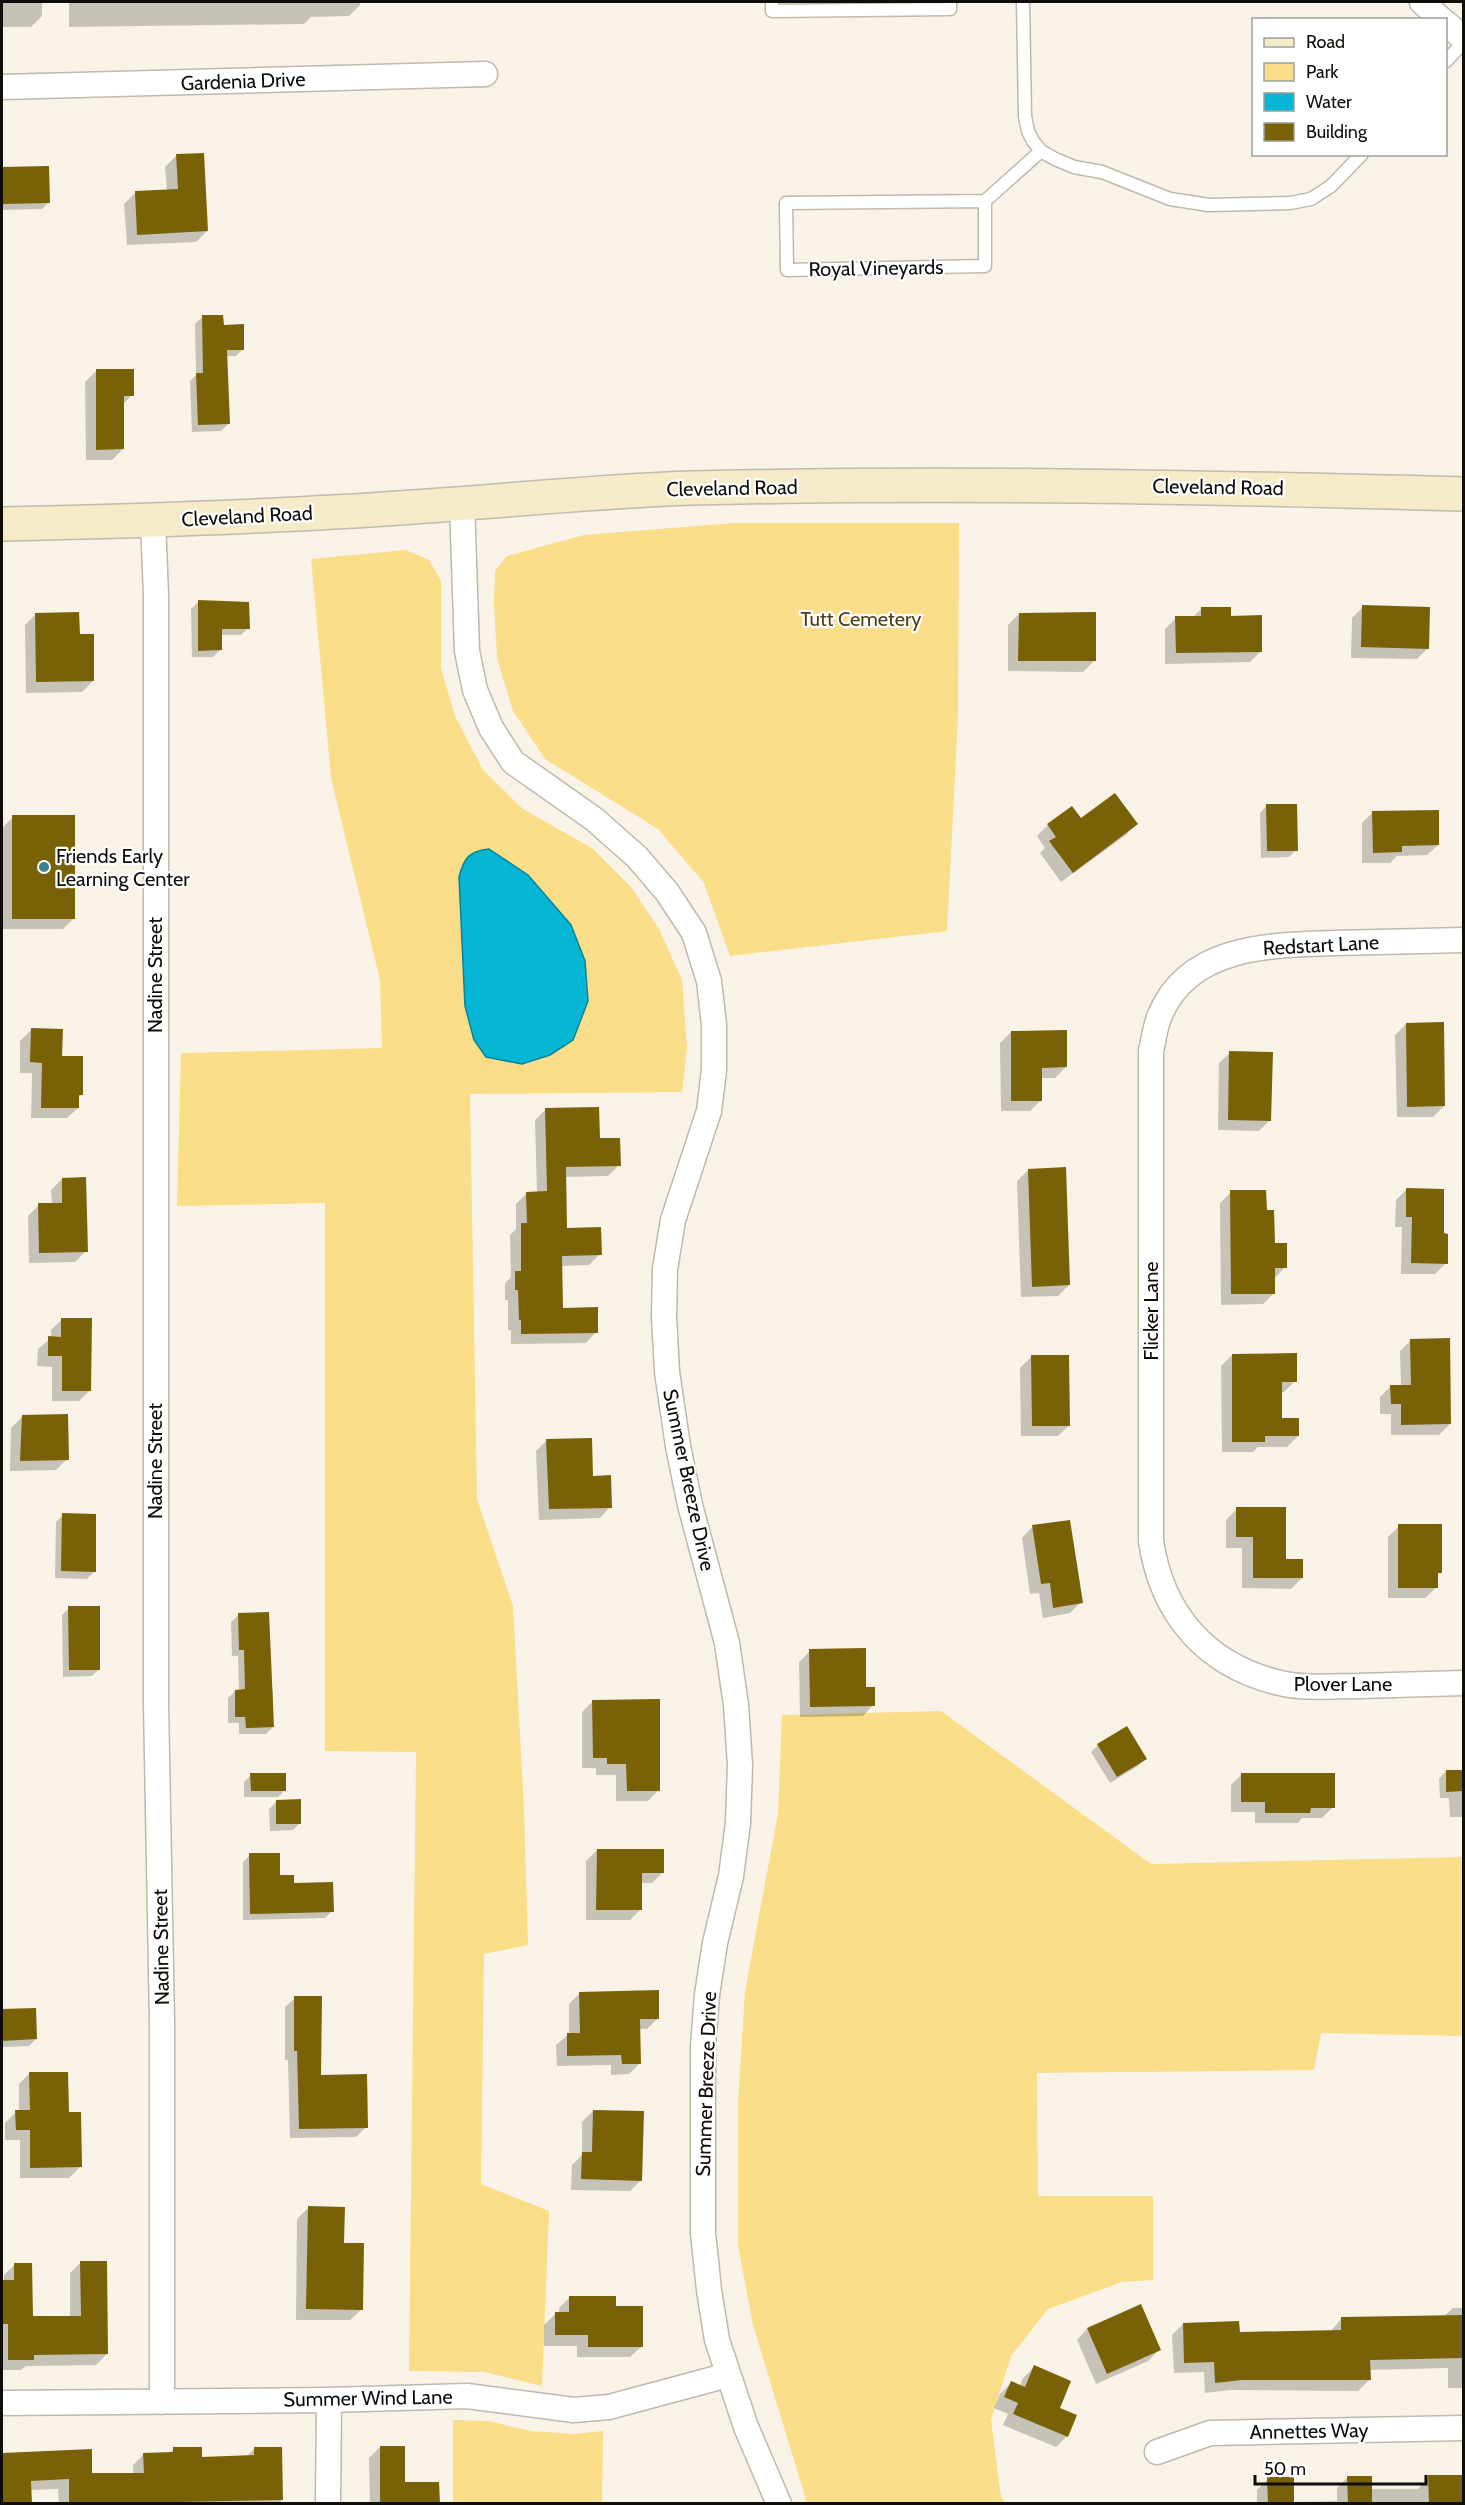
<svg xmlns="http://www.w3.org/2000/svg" width="1465" height="2505" font-family="Cabin,sans-serif">
<rect width="100%" height="100%" fill="#f8f3e6"/>
<path fill="#f9dd89" fill-rule="evenodd" d="M 734,523 L 959,523 L 958,717 L 947,931 L 730,956 L 704,883 L 658,829 L 545,759 L 513,711 L 497,658 L 494,605 L 495,571 L 507,556 L 584,535 Z
M 406,550 L 429,560 L 441,581 L 441,668 L 455,716 L 483,770 L 523,809 L 592,848 L 631,887 L 659,929 L 682,980 L 687,1048 L 682,1092 L 470,1094 L 477,1499 L 513,1606 L 524,1808 L 528,1945 L 484,1954 L 481,2184 L 549,2211 L 542,2386 L 484,2372 L 409,2371 L 416,1752 L 325,1751 L 325,1203 L 177,1206 L 181,1053 L 382,1048 L 380,980 L 331,778 L 311,559 ZM 459,877 L 474,1040 L 465,1006 Z
M 941,1711 L 1151,1864 L 1463,1857 L 1463,2036 L 1321,2033 L 1314,2070 L 1037,2073 L 1038,2196 L 1153,2196 L 1153,2280 L 1122,2282 L 1048,2309 L 1011,2356 L 991,2420 L 1001,2497 L 1005,2503 L 807,2503 L 753,2325 L 738,2245 L 738,2103 L 745,1991 L 778,1814 L 782,1715 Z
M 453,2420 L 488,2421 L 531,2431 L 575,2434 L 603,2431 L 602,2503 L 453,2503 Z"/>
<path fill="#06b6d4" stroke="#098397" stroke-width="1.5" d="M 489,849 L 528,875 L 571,925 L 585,961 L 588,1001 L 573,1040 L 550,1055 L 522,1064 L 486,1057 L 474,1040 L 465,1006 L 459,877 C 464,858 469,851 489,849 Z"/>
<path fill="#0003" d="M 2,2 L 42,2 L 42,16 L 31,27 L 2,27 Z
M 69,2 L 360,2 L 360,5 L 349,16 L 311,17 L 304,24 L 69,27 Z
M 176,156 L 207,231 L 196,242 L 127,245 L 124,204 L 135,193 L 167,191 L 165,167 Z
M 48,167 L 49,202 L 42,209 L 2,210 L 2,168 Z
M 202,317 L 222,326 L 243,349 L 236,356 L 226,356 L 228,424 L 221,431 L 192,432 L 190,381 L 196,375 L 195,324 Z
M 96,371 L 132,395 L 122,405 L 123,449 L 112,460 L 86,460 L 85,382 Z
M 198,602 L 248,628 L 241,635 L 220,635 L 220,650 L 213,657 L 192,657 L 191,609 Z
M 1363,607 L 1428,648 L 1417,659 L 1351,658 L 1352,618 Z
M 1202,608 L 1229,617 L 1261,651 L 1250,662 L 1165,664 L 1165,629 L 1176,618 L 1192,618 Z
M 36,614 L 78,635 L 93,681 L 82,692 L 26,693 L 25,625 Z
M 1019,614 L 1094,661 L 1083,672 L 1008,671 L 1008,625 Z
M 1267,805 L 1296,850 L 1289,857 L 1261,858 L 1260,813 Z
M 1373,812 L 1438,845 L 1427,855 L 1397,856 L 1390,863 L 1362,863 L 1362,823 Z
M 13,817 L 74,918 L 63,929 L 2,929 L 2,828 Z
M 1081,820 L 1136,824 L 1126,835 L 1061,882 L 1040,853 L 1045,848 L 1037,836 L 1048,825 Z
M 1406,1024 L 1444,1106 L 1433,1117 L 1397,1117 L 1395,1035 Z
M 31,1030 L 61,1057 L 82,1094 L 78,1098 L 78,1108 L 67,1118 L 31,1118 L 32,1073 L 20,1073 L 20,1041 Z
M 1011,1032 L 1066,1067 L 1055,1078 L 1040,1078 L 1041,1100 L 1030,1111 L 1001,1111 L 1000,1043 Z
M 1230,1053 L 1270,1120 L 1259,1131 L 1218,1130 L 1219,1063 Z
M 546,1109 L 598,1139 L 619,1165 L 608,1176 L 564,1177 L 565,1229 L 600,1254 L 589,1265 L 561,1266 L 561,1309 L 596,1332 L 586,1343 L 511,1344 L 511,1330 L 508,1330 L 508,1300 L 505,1300 L 505,1283 L 511,1277 L 510,1235 L 516,1229 L 516,1204 L 527,1193 L 537,1193 L 535,1120 Z
M 1028,1170 L 1069,1285 L 1058,1296 L 1021,1297 L 1017,1181 Z
M 62,1179 L 86,1251 L 75,1262 L 29,1263 L 28,1216 L 39,1205 L 52,1204 L 51,1190 Z
M 1407,1189 L 1442,1235 L 1446,1263 L 1435,1274 L 1401,1274 L 1402,1227 L 1395,1227 L 1396,1200 Z
M 1231,1192 L 1265,1211 L 1273,1244 L 1285,1267 L 1274,1279 L 1274,1293 L 1263,1304 L 1221,1305 L 1220,1203 Z
M 62,1319 L 90,1390 L 79,1401 L 52,1401 L 52,1367 L 37,1366 L 38,1349 L 51,1338 L 51,1330 Z
M 1411,1340 L 1450,1424 L 1439,1435 L 1391,1435 L 1391,1414 L 1380,1414 L 1380,1397 L 1391,1386 L 1401,1386 L 1400,1351 Z
M 1232,1355 L 1295,1381 L 1284,1392 L 1280,1392 L 1281,1419 L 1298,1436 L 1287,1447 L 1258,1447 L 1253,1452 L 1222,1452 L 1221,1366 Z
M 1031,1357 L 1069,1425 L 1058,1436 L 1021,1436 L 1020,1368 Z
M 22,1417 L 67,1459 L 56,1470 L 10,1471 L 11,1428 Z
M 547,1440 L 591,1477 L 610,1507 L 600,1518 L 539,1520 L 536,1451 Z
M 1237,1509 L 1302,1578 L 1291,1589 L 1242,1588 L 1242,1548 L 1226,1548 L 1226,1520 Z
M 63,1515 L 94,1572 L 87,1579 L 55,1578 L 56,1522 Z
M 1399,1526 L 1440,1572 L 1436,1576 L 1436,1588 L 1425,1598 L 1388,1598 L 1388,1537 Z
M 1032,1527 L 1081,1602 L 1070,1613 L 1043,1618 L 1039,1593 L 1030,1594 L 1022,1538 Z
M 69,1608 L 99,1669 L 92,1676 L 63,1677 L 62,1615 Z
M 238,1615 L 270,1691 L 273,1691 L 273,1727 L 266,1734 L 239,1734 L 239,1723 L 228,1723 L 228,1698 L 235,1691 L 239,1691 L 238,1656 L 232,1656 L 231,1622 Z
M 810,1651 L 865,1688 L 873,1705 L 863,1716 L 800,1717 L 799,1662 Z
M 593,1701 L 659,1790 L 648,1801 L 616,1801 L 616,1775 L 596,1775 L 596,1768 L 582,1768 L 582,1712 Z
M 1098,1745 L 1145,1759 L 1138,1766 L 1110,1783 L 1091,1752 Z
M 1446,1771 L 1464,1771 L 1464,1817 L 1450,1817 L 1449,1798 L 1440,1798 L 1439,1779 Z
M 1242,1774 L 1333,1807 L 1322,1818 L 1302,1818 L 1298,1823 L 1255,1823 L 1255,1812 L 1231,1812 L 1231,1785 Z
M 251,1775 L 285,1790 L 278,1797 L 244,1797 L 244,1782 Z
M 276,1802 L 300,1823 L 293,1830 L 270,1831 L 269,1809 Z
M 597,1850 L 663,1872 L 652,1883 L 641,1883 L 641,1909 L 630,1920 L 586,1920 L 586,1861 Z
M 250,1855 L 278,1876 L 332,1911 L 325,1918 L 243,1920 L 243,1862 Z
M 580,1993 L 658,2018 L 647,2029 L 639,2029 L 640,2063 L 629,2074 L 611,2075 L 611,2065 L 557,2066 L 556,2045 L 569,2034 L 569,2004 Z
M 295,1998 L 320,2077 L 366,2127 L 356,2137 L 290,2138 L 288,2060 L 285,2060 L 285,2007 Z
M 35,2009 L 36,2039 L 29,2046 L 2,2047 L 2,2011 Z
M 30,2073 L 67,2114 L 80,2167 L 69,2178 L 20,2178 L 20,2140 L 5,2140 L 5,2123 L 16,2112 L 19,2112 L 19,2084 Z
M 593,2111 L 641,2180 L 630,2191 L 571,2190 L 572,2165 L 582,2155 L 582,2122 Z
M 308,2208 L 343,2245 L 361,2310 L 350,2320 L 296,2320 L 297,2219 Z
M 81,2262 L 107,2354 L 96,2365 L 26,2366 L 21,2370 L 2,2370 L 2,2281 L 4,2281 L 4,2275 L 15,2264 L 32,2318 L 70,2317 L 70,2273 Z
M 570,2297 L 614,2307 L 641,2347 L 630,2357 L 577,2357 L 577,2346 L 544,2346 L 544,2325 L 555,2314 L 559,2314 L 559,2308 Z
M 1140,2306 L 1159,2350 L 1148,2361 L 1096,2384 L 1077,2340 L 1087,2329 Z
M 1453,2308 L 1464,2308 L 1464,2388 L 1448,2388 L 1448,2368 L 1369,2370 L 1369,2380 L 1358,2391 L 1230,2390 L 1205,2393 L 1204,2372 L 1174,2373 L 1172,2335 L 1183,2324 L 1238,2333 L 1330,2332 L 1341,2319 L 1443,2317 Z
M 1034,2367 L 1058,2409 L 1067,2436 L 1056,2447 L 1003,2425 L 1008,2414 L 994,2408 L 1000,2394 L 1011,2383 L 1020,2386 L 1023,2378 Z
M 380,2447 L 403,2484 L 438,2504 L 370,2504 L 369,2458 Z
M 174,2449 L 200,2458 L 246,2457 L 254,2449 L 282,2500 L 278,2504 L 59,2504 L 58,2489 L 30,2490 L 30,2504 L 2,2504 L 2,2454 L 91,2450 L 91,2475 L 133,2474 L 133,2465 L 144,2454 L 168,2454 Z
M 1348,2477 L 1370,2489 L 1418,2489 L 1429,2477 L 1464,2504 L 1257,2504 L 1257,2490 L 1268,2479 L 1293,2502 L 1337,2501 L 1337,2488 Z"/>
<path fill="#796107" d="M 204,153 L 208,231 L 137,235 L 135,191 L 178,189 L 176,154 Z
M 49,166 L 50,203 L 2,204 L 2,167 Z
M 202,315 L 223,315 L 224,325 L 244,324 L 244,350 L 227,350 L 230,424 L 198,425 L 196,373 L 203,373 Z
M 96,369 L 134,369 L 134,396 L 124,396 L 124,449 L 96,450 Z
M 198,600 L 249,602 L 250,629 L 222,629 L 222,650 L 198,651 Z
M 1362,605 L 1430,607 L 1429,649 L 1361,647 Z
M 1201,607 L 1231,607 L 1231,616 L 1262,615 L 1262,652 L 1176,653 L 1175,616 L 1201,616 Z
M 79,612 L 80,634 L 94,634 L 94,681 L 36,682 L 35,613 Z
M 1096,612 L 1096,661 L 1018,661 L 1019,613 Z
M 1115,793 L 1138,824 L 1073,873 L 1049,841 L 1056,837 L 1047,824 L 1072,806 L 1081,818 Z
M 1266,804 L 1297,804 L 1298,851 L 1267,851 Z
M 1439,810 L 1439,845 L 1402,846 L 1402,852 L 1373,853 L 1372,811 Z
M 12,815 L 75,815 L 75,919 L 12,919 Z
M 1444,1022 L 1445,1106 L 1407,1107 L 1406,1023 Z
M 31,1028 L 63,1029 L 62,1056 L 83,1056 L 83,1095 L 79,1095 L 79,1108 L 41,1108 L 42,1063 L 30,1062 Z
M 1067,1030 L 1067,1067 L 1042,1068 L 1042,1101 L 1011,1101 L 1011,1031 Z
M 1229,1051 L 1273,1052 L 1271,1121 L 1228,1120 Z
M 599,1107 L 600,1138 L 620,1138 L 621,1166 L 566,1167 L 567,1228 L 601,1227 L 602,1255 L 562,1256 L 563,1308 L 598,1307 L 598,1333 L 521,1334 L 521,1320 L 519,1320 L 518,1290 L 515,1290 L 515,1271 L 521,1271 L 521,1223 L 527,1223 L 526,1192 L 547,1191 L 545,1108 Z
M 1066,1167 L 1070,1285 L 1032,1287 L 1028,1169 Z
M 86,1177 L 88,1252 L 39,1253 L 38,1203 L 62,1203 L 62,1178 Z
M 1406,1188 L 1444,1189 L 1444,1233 L 1448,1234 L 1448,1264 L 1411,1263 L 1412,1217 L 1406,1217 Z
M 1230,1190 L 1266,1190 L 1267,1210 L 1274,1210 L 1275,1243 L 1287,1243 L 1287,1268 L 1275,1268 L 1275,1294 L 1231,1294 Z
M 61,1318 L 92,1318 L 91,1391 L 62,1391 L 62,1356 L 48,1356 L 48,1336 L 61,1337 Z
M 1450,1338 L 1451,1424 L 1401,1425 L 1401,1404 L 1391,1404 L 1390,1385 L 1411,1385 L 1410,1339 Z
M 1297,1353 L 1297,1382 L 1282,1382 L 1282,1418 L 1299,1418 L 1299,1436 L 1265,1436 L 1265,1442 L 1232,1442 L 1232,1354 Z
M 1031,1355 L 1069,1355 L 1070,1426 L 1032,1426 Z
M 68,1414 L 69,1460 L 20,1461 L 22,1415 Z
M 592,1438 L 593,1476 L 611,1475 L 612,1508 L 549,1509 L 546,1439 Z
M 1236,1507 L 1286,1507 L 1286,1559 L 1303,1559 L 1303,1578 L 1253,1578 L 1253,1537 L 1236,1537 Z
M 62,1513 L 96,1514 L 96,1572 L 61,1571 Z
M 1070,1520 L 1083,1603 L 1053,1608 L 1050,1583 L 1041,1584 L 1032,1525 Z
M 1398,1524 L 1442,1524 L 1442,1573 L 1438,1573 L 1438,1588 L 1398,1588 Z
M 68,1606 L 100,1606 L 100,1670 L 69,1670 Z
M 269,1612 L 274,1727 L 246,1728 L 245,1717 L 235,1717 L 235,1690 L 245,1689 L 244,1650 L 239,1650 L 238,1613 Z
M 866,1648 L 866,1687 L 875,1687 L 875,1706 L 810,1707 L 809,1649 Z
M 660,1699 L 660,1791 L 627,1791 L 626,1764 L 607,1764 L 607,1758 L 593,1758 L 592,1700 Z
M 1127,1726 L 1147,1759 L 1117,1777 L 1097,1744 Z
M 1446,1770 L 1464,1770 L 1464,1791 L 1446,1792 Z
M 250,1773 L 286,1773 L 286,1791 L 251,1791 Z
M 1241,1773 L 1335,1773 L 1335,1808 L 1311,1808 L 1310,1813 L 1265,1813 L 1265,1802 L 1241,1802 Z
M 301,1799 L 301,1824 L 276,1824 L 276,1800 Z
M 597,1849 L 664,1849 L 664,1873 L 642,1873 L 642,1910 L 596,1910 Z
M 249,1853 L 280,1853 L 280,1875 L 294,1875 L 294,1883 L 333,1882 L 334,1912 L 250,1914 Z
M 659,1990 L 659,2019 L 640,2019 L 641,2064 L 622,2064 L 621,2055 L 567,2056 L 567,2033 L 580,2033 L 579,1992 Z
M 294,1996 L 322,1996 L 321,2075 L 367,2074 L 368,2128 L 299,2129 L 297,2051 L 294,2051 Z
M 36,2008 L 37,2039 L 2,2041 L 2,2009 Z
M 29,2072 L 68,2072 L 69,2112 L 81,2112 L 82,2167 L 30,2168 L 30,2130 L 16,2130 L 15,2110 L 30,2110 Z
M 593,2110 L 644,2111 L 642,2181 L 581,2179 L 582,2152 L 592,2152 Z
M 308,2206 L 345,2207 L 344,2243 L 364,2243 L 363,2310 L 306,2309 Z
M 80,2261 L 107,2261 L 108,2354 L 34,2355 L 34,2360 L 8,2360 L 8,2324 L 2,2324 L 2,2280 L 14,2280 L 14,2263 L 32,2263 L 33,2316 L 81,2316 Z
M 569,2296 L 616,2296 L 616,2306 L 643,2306 L 643,2347 L 588,2347 L 588,2335 L 555,2335 L 555,2312 L 569,2312 Z
M 1141,2304 L 1161,2350 L 1107,2374 L 1087,2328 Z
M 1464,2315 L 1464,2358 L 1370,2360 L 1371,2380 L 1242,2380 L 1215,2383 L 1214,2362 L 1184,2363 L 1183,2323 L 1239,2321 L 1240,2332 L 1341,2330 L 1341,2317 Z
M 1034,2365 L 1071,2381 L 1060,2408 L 1077,2415 L 1068,2437 L 1013,2414 L 1018,2403 L 1004,2397 L 1011,2381 L 1025,2387 Z
M 380,2446 L 405,2446 L 405,2482 L 439,2482 L 440,2504 L 380,2504 Z
M 173,2447 L 202,2447 L 202,2457 L 254,2455 L 254,2447 L 282,2447 L 283,2500 L 69,2504 L 69,2479 L 31,2481 L 32,2504 L 2,2504 L 2,2453 L 92,2449 L 92,2473 L 144,2473 L 143,2453 L 173,2452 Z
M 1428,2475 L 1464,2475 L 1464,2504 L 1429,2504 Z
M 1347,2476 L 1372,2476 L 1372,2504 L 1348,2504 Z
M 1267,2477 L 1294,2477 L 1294,2504 L 1268,2504 Z"/>
<g fill="none" stroke-linecap="round" stroke-linejoin="round">
<g stroke="#bdb9ac" stroke-width="15">
<path id="lane" d="M 772,2 L 772,11 L 950,9 L 950,2
M 1023,2 L 1025,116 L 1028,131 L 1033,141 L 1041,151 L 1055,159 L 1074,167 L 1102,172 L 1170,199 L 1209,205 L 1290,203 L 1311,199 L 1331,186 L 1362,154
M 1446,61 L 1464,42
M 985,201 L 786,203 L 787,270 L 985,266 L 985,201 L 1041,151"/>
</g>
<g stroke="#bdb9ac" stroke-width="27">
<path id="street" d="M 1422,2 L 1442,20
M 1446,23 L 1464,39
M 2,87 L 485,74
M 462,503 L 467,651 L 475,690 L 491,728 L 513,762 L 594,819 L 637,857 L 667,892 L 694,933 L 709,981 L 714,1025 L 714,1070 L 709,1111 L 673,1220 L 665,1269 L 664,1316 L 667,1372 L 678,1446 L 690,1505 L 727,1643 L 736,1705 L 740,1765 L 738,1823 L 731,1876 L 715,1943 L 707,1995 L 703,2046 L 703,2233 L 709,2290 L 717,2340 L 746,2427 L 779,2504
M 153,521 L 156,595 L 156,1703 L 162,2023 L 162,2402
M 1464,940 C 1421,941 1378,942 1335,943 C 1271,945 1189,945 1160,1015 C 1155,1026 1154,1039 1151,1051 L 1151,1541 C 1162,1615 1207,1666 1280,1683 C 1305,1689 1333,1686 1358,1686 C 1393,1685 1428,1684 1464,1683
M 2,2403 L 329,2400 L 467,2396 L 574,2410 L 609,2407 L 728,2375
M 1157,2452 L 1210,2433 L 1464,2428
M 328,2504 L 329,2400"/>
</g>
<g stroke="#bdb9ac" stroke-width="36">
<path id="secondary" d="M 2,524 C 139,521 276,517 413,507 C 506,501 598,491 692,488 C 949,482 1206,487 1464,494"/>
</g>
<use href="#lane" stroke="#fff" stroke-width="12"/>
<use href="#street" stroke="#fff" stroke-width="24"/>
<use href="#secondary" stroke="#f5ebc8" stroke-width="33"/>
</g>
<circle fill="#3c7f8f" stroke="#fff" stroke-width="2" cx="44" cy="867" r="6"/>
<g text-anchor="middle" stroke-width="4.5" stroke-linejoin="round" paint-order="stroke">
<g font-size="20" fill="#0f0d09" stroke="#fff">
<text transform="translate(243 81) rotate(-2)" y="7">Gardenia Drive</text>
<text transform="translate(876 268) rotate(-1)" y="7">Royal Vineyards</text>
<text transform="translate(1218 487) rotate(1)" y="7">Cleveland Road</text>
<text transform="translate(732 488) rotate(-1)" y="7">Cleveland Road</text>
<text transform="translate(247 516) rotate(-3)" y="7">Cleveland Road</text>
<text transform="translate(1321 945) rotate(-3)" y="7">Redstart Lane</text>
<text transform="translate(155 975) rotate(-90)" y="7">Nadine Street</text>
<text transform="translate(1151 1311) rotate(-90)" y="7">Flicker Lane</text>
<text transform="translate(155 1461) rotate(-90)" y="7">Nadine Street</text>
<text transform="translate(689 1480) rotate(78)" y="7">Summer Breeze Drive</text>
<text x="1343" y="1691">Plover Lane</text>
<text transform="translate(161 1947) rotate(-91)" y="7">Nadine Street</text>
<text transform="translate(706 2084) rotate(-88)" y="7">Summer Breeze Drive</text>
<text transform="translate(368 2398) rotate(-1)" y="7">Summer Wind Lane</text>
<text transform="translate(1309 2431) rotate(-1)" y="7">Annettes Way</text>
</g>
<g font-size="20" fill="#4e4016" stroke="#fff">
<text x="861" y="626">Tutt Cemetery</text>
</g>
<g font-size="20" fill="#0f0d09" stroke="#fff" text-anchor="start">
<text x="56" y="863">Friends Early<tspan x="56" dy="23">Learning Center</tspan></text>
</g>
</g>
<rect width="1465" height="2505" fill="none" stroke="#0f0d09" stroke-width="6"/>
<rect x="1252" y="18" width="195" height="138" fill="#ffffff" stroke="#9f9e9d" stroke-width="1.5"/>
<rect x="1264" y="38" width="30" height="9" fill="#f5ebc8" stroke="#9f9e9d" stroke-width="1.5"/>
<text x="1306" y="48" font-size="18" fill="#0f0d09">Road</text>
<rect x="1264" y="63" width="30" height="18" fill="#f9dd89" stroke="#9f9e9d" stroke-width="1.5"/>
<text x="1306" y="78" font-size="18" fill="#0f0d09">Park</text>
<rect x="1264" y="93" width="30" height="18" fill="#06b6d4" stroke="#9f9e9d" stroke-width="1.5"/>
<text x="1306" y="108" font-size="18" fill="#0f0d09">Water</text>
<rect x="1264" y="123" width="30" height="18" fill="#796107" stroke="#9f9e9d" stroke-width="1.5"/>
<text x="1306" y="138" font-size="18" fill="#0f0d09">Building</text>
<path d="M1255 2475v9h171v-9" fill="none" stroke="#0f0d09" stroke-width="3"/>
<text x="1264" y="2475" font-size="18" fill="#0f0d09" stroke="#ffffff" stroke-width="4.5" paint-order="stroke">50 m</text>
</svg>
